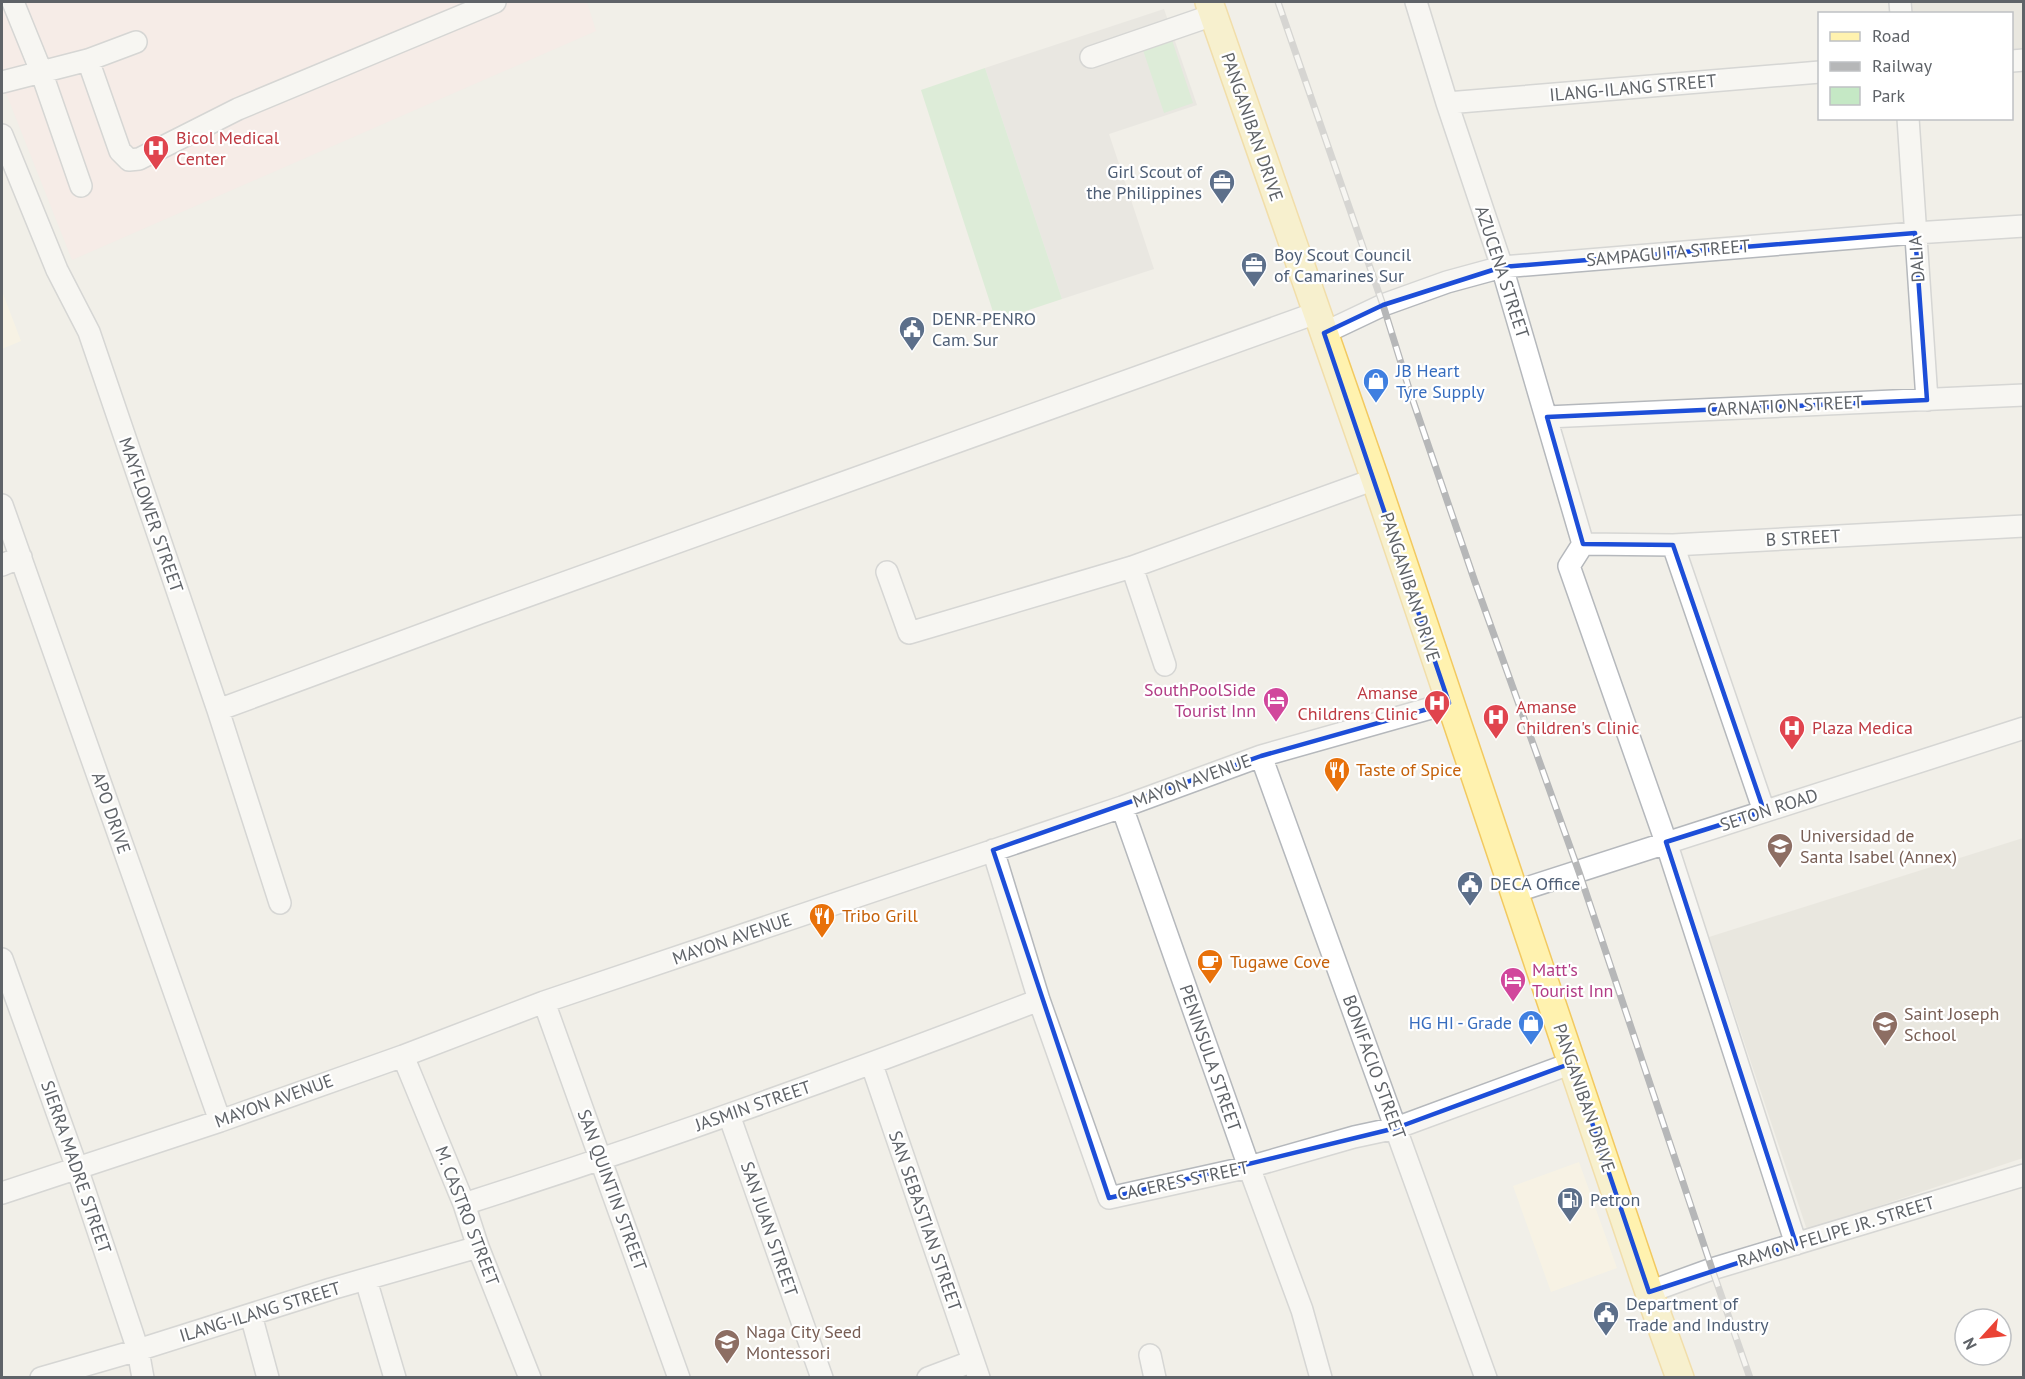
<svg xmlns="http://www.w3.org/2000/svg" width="2025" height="1379" font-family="'PT Sans',sans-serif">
<rect width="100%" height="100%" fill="#f1efe8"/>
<path fill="#fef7e0" d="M 2,291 L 21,341 L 2,349 Z
M 1579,1162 L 1617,1268 L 1551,1292 L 1513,1186 Z"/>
<path fill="#e0deda" d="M 1164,9 L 1197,105 L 1109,134 L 1154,269 L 1062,299 L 985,68 Z"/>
<path fill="#e1ded6" d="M 1911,2 L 2023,2 L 2023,51 L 2012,51 L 2012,14 L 1912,13 Z
M 2023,838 L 2023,1158 L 1807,1230 L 1709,937 Z"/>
<path fill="#fce8e6" d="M 2,2 L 587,2 L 596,31 L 72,260 L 2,83 Z"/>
<path fill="#c5e8c5" d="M 1172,40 L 1193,103 L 1164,113 L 1143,50 Z
M 985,68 L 1062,299 L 996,321 L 921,90 Z"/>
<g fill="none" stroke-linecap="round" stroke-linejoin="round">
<g stroke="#b5b8bc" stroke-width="24">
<path id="minor" d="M 13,2 L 41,71 L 81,186
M 1416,2 L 1447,103 L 1502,267 L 1583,544
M 1900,2 L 1901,14
M 1091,57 L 1213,15
M 88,60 L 120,151 L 129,160 L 139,159 L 238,109 L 495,2
M 2012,61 L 2024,60
M 2,82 L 88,60 L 136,42
M 1447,103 L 1820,72
M 1908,118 L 1927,400
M 2,135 L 57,270 L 89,332 L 218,710 L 280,903
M 1324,333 L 1383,305 L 1447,282 L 1502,267 L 1915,233 L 2024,226
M 1547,417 L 2024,395
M 2,505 L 220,1121
M 1583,544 L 1569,566 L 1666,842 L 1796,1244
M 1583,544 L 1673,545 L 2024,526
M 1673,545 L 1764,811
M 2,565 L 21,557
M 1132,567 L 1165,665
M 887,572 L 909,633 L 1132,567 L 1375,479
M 218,710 L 480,613 L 1316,313
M 1261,756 L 1486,1378
M 1122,807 L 1249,1167 L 1302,1310 L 1321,1378
M 993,850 L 1039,1000 L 1109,1198 L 1249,1167 L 1354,1137 L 1396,1128 L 1572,1063
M 1514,892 L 2024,728
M 2,959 L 77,1168 L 138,1350 L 143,1378
M 544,1002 L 679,1378
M 403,1056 L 464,1204 L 478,1247 L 530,1378
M 872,1065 L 979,1378
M 729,1115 L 822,1378
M 2,1193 L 220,1121 L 403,1056 L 544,1002 L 1122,807 L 1261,756 L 1449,703
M 464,1204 C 658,1142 849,1073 1039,1000
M 366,1280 L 395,1378
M 1649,1292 L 1712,1269 L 2024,1175
M 251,1315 L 268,1378
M 1150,1355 L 1155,1378
M 41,1378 L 138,1350 L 331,1289 L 478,1247
M 928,1378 L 973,1361"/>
</g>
<g stroke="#f2c960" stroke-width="30">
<path id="major" d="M 1209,2 L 1375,479 L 1649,1292 L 1680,1378"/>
</g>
<use href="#minor" stroke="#fff" stroke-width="21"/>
<use href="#major" stroke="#fff2af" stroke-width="27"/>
<g stroke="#b6b7b8" stroke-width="7">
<path id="rail" d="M 1278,2 L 1383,305 L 1411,395 L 1475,582 L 1579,872 L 1712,1269 L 1750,1378"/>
</g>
<use href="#rail" stroke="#fff" stroke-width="4.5" stroke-dasharray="14" stroke-linecap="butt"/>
</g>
<path d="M0 0H2025V1379H0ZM 1915,233 L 1927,400 L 1547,417 L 1583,544 L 1673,545 L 1764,811 L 1666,842 L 1796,1244 L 1649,1292 L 1572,1063 L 1396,1128 L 1109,1198 L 993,850 L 1261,756 L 1449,703 L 1324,333 L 1383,305 L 1502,267 Z" fill="#f1efe8" fill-opacity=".55" fill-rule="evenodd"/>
<path fill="none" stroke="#1d4ed8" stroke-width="4.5" stroke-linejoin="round" d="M 1915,233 L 1927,400 L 1547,417 L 1583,544 L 1673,545 L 1764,811 L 1666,842 L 1796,1244 L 1649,1292 L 1572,1063 L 1396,1128 L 1109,1198 L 993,850 L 1261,756 L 1449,703 L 1324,333 L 1383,305 L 1502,267 Z"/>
<defs>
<g id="hospital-pin" transform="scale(1.35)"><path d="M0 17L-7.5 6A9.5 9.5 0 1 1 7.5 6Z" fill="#e0444e" stroke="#fff"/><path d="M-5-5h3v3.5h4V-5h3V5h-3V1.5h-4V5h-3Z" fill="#fff"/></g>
<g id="office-pin" transform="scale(1.35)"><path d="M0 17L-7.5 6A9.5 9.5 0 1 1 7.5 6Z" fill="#5c6f8a" stroke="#fff"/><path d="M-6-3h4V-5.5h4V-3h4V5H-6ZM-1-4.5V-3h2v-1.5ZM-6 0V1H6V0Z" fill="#fff"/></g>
<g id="civic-pin" transform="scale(1.35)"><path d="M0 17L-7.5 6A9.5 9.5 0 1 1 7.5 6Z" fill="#5c6f8a" stroke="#fff"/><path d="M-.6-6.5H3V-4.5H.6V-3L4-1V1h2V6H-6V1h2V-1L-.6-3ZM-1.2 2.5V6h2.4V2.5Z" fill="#fff"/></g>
<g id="shop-pin" transform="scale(1.35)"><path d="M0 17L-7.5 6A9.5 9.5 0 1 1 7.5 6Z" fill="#3f7fe0" stroke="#fff"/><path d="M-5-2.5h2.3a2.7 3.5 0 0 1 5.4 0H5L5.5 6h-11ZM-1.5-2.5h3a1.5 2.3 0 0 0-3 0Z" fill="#fff"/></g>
<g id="hotel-pin" transform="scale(1.35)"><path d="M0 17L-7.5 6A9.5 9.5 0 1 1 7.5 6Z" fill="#d1479c" stroke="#fff"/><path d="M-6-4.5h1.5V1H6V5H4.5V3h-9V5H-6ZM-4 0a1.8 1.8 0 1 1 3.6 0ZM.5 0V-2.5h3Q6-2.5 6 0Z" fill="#fff"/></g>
<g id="restaurant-pin" transform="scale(1.35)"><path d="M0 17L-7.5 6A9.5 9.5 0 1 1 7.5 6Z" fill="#e8710a" stroke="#fff"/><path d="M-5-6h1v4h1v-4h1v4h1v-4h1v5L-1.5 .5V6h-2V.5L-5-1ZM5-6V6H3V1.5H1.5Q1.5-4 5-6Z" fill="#fff"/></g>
<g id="university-pin" transform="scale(1.35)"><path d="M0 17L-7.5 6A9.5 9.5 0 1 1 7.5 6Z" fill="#8d6e63" stroke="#fff"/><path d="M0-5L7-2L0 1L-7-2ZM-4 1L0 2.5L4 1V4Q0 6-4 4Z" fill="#fff"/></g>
<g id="cafe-pin" transform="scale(1.35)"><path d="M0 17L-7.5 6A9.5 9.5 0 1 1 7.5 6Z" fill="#e8710a" stroke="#fff"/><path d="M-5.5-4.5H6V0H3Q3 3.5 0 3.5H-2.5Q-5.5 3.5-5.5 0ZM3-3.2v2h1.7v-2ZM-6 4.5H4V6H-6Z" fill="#fff"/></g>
<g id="school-pin" transform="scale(1.35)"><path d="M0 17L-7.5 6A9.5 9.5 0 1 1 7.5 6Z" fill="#8d6e63" stroke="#fff"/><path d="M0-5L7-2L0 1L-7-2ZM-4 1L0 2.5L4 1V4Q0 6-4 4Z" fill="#fff"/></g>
<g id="fuel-pin" transform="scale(1.35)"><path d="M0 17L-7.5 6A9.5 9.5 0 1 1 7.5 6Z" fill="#5c6f8a" stroke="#fff"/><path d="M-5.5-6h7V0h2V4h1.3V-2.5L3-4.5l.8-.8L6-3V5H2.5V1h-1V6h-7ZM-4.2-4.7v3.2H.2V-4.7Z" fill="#fff"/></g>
</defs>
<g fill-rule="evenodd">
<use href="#hospital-pin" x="156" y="148"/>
<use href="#office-pin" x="1222" y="182"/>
<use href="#office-pin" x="1254" y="265"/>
<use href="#civic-pin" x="912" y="329"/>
<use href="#shop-pin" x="1376" y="381"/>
<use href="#hotel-pin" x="1276" y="700"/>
<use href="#hospital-pin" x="1437" y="703"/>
<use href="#hospital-pin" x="1496" y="717"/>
<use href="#hospital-pin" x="1792" y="728"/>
<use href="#restaurant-pin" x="1337" y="770"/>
<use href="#university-pin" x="1780" y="846"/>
<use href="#civic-pin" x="1470" y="884"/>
<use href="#restaurant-pin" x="822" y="916"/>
<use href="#cafe-pin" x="1210" y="962"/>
<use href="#hotel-pin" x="1513" y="980"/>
<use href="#shop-pin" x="1531" y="1023"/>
<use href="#school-pin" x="1885" y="1024"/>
<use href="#fuel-pin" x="1570" y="1200"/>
<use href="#civic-pin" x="1606" y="1314"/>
<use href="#school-pin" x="727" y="1342"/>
</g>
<g text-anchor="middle" stroke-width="4.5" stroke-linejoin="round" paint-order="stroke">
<g font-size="18" fill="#5f6368" stroke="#fff">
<text transform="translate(1633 88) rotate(-5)" y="6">ILANG-ILANG STREET</text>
<text transform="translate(1252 127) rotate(71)" y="6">PANGANIBAN DRIVE</text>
<text transform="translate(1668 253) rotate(-5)" y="6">SAMPAGUITA STREET</text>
<text transform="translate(1917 259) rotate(-94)" y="6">DALIA</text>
<text transform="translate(1502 272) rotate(72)" y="6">AZUCENA STREET</text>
<text transform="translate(1785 406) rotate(-3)" y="6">CARNATION STREET</text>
<text transform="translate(151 515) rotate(71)" y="6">MAYFLOWER STREET</text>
<text transform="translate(1803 538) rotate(-3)" y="6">B STREET</text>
<text transform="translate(1410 587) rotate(72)" y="6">PANGANIBAN DRIVE</text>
<text transform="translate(1192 781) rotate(-20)" y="6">MAYON AVENUE</text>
<text transform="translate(1769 810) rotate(-18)" y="6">SETON ROAD</text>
<text transform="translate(111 813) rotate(71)" y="6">APO DRIVE</text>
<text transform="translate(732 939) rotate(-19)" y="6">MAYON AVENUE</text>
<text transform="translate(1210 1058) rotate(71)" y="6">PENINSULA STREET</text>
<text transform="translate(1374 1067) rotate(70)" y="6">BONIFACIO STREET</text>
<text transform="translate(1584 1098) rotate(71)" y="6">PANGANIBAN DRIVE</text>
<text transform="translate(274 1101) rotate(-20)" y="6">MAYON AVENUE</text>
<text transform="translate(753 1106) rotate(-19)" y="6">JASMIN STREET</text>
<text transform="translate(76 1167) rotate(71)" y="6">SIERRA MADRE STREET</text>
<text transform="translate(1183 1181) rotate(-12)" y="6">CACERES STREET</text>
<text transform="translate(612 1190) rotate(70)" y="6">SAN QUINTIN STREET</text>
<text transform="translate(467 1216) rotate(69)" y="6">M. CASTRO STREET</text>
<text transform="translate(925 1221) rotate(71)" y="6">SAN SEBASTIAN STREET</text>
<text transform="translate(769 1229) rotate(71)" y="6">SAN JUAN STREET</text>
<text transform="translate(1836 1232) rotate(-17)" y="6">RAMON FELIPE JR. STREET</text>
<text transform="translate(260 1312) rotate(-17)" y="6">ILANG-ILANG STREET</text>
</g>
<g font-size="18" fill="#be3a42" stroke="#fff" text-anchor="start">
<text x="176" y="144">Bicol Medical<tspan x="176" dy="21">Center</tspan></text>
<text x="1418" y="699" text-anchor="end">Amanse<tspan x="1418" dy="21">Childrens Clinic</tspan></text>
<text x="1516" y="713">Amanse<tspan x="1516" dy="21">Children's Clinic</tspan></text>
<text x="1812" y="734">Plaza Medica</text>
</g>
<g font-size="18" fill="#4e5e75" stroke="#fff" text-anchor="start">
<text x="1202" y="178" text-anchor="end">Girl Scout of<tspan x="1202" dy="21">the Philippines</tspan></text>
<text x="1274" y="261">Boy Scout Council<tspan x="1274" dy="21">of Camarines Sur</tspan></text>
<text x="932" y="325">DENR-PENRO<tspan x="932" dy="21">Cam. Sur</tspan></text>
<text x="1490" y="890">DECA Office</text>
<text x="1590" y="1206">Petron</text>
<text x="1626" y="1310">Department of<tspan x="1626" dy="21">Trade and Industry</tspan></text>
</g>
<g font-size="18" fill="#366cbe" stroke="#fff" text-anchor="start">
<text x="1396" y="377">JB Heart<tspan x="1396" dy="21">Tyre Supply</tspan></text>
<text x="1512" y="1029" text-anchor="end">HG HI - Grade</text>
</g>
<g font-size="18" fill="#b23c85" stroke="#fff" text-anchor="end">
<text x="1256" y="696">SouthPoolSide<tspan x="1256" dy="21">Tourist Inn</tspan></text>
<text x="1532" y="976" text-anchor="start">Matt's<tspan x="1532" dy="21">Tourist Inn</tspan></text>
</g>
<g font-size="18" fill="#c56008" stroke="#fff" text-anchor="start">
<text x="1356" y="776">Taste of Spice</text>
<text x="842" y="922">Tribo Grill</text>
<text x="1230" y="968">Tugawe Cove</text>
</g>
<g font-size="18" fill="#785e54" stroke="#fff" text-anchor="start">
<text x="1800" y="842">Universidad de<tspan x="1800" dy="21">Santa Isabel (Annex)</tspan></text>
<text x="1904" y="1020">Saint Joseph<tspan x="1904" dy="21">School</tspan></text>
<text x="746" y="1338">Naga City Seed<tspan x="746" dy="21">Montessori</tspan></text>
</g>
</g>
<rect width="2025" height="1379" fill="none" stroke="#5f6368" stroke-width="6"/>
<rect x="1818" y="12" width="195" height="108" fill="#ffffff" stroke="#bfc1c3" stroke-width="1.5"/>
<rect x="1830" y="32" width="30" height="9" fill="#fff2af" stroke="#bfc1c3" stroke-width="1.5"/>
<text x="1872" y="42" font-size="18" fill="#5f6368">Road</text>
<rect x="1830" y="62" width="30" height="9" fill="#b6b7b8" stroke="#bfc1c3" stroke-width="1.5"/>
<text x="1872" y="72" font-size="18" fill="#5f6368">Railway</text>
<rect x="1830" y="87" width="30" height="18" fill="#c5e8c5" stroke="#bfc1c3" stroke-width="1.5"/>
<text x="1872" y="102" font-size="18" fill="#5f6368">Park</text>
<g transform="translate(1983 1337) rotate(243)"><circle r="28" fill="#ffffff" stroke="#bfc1c3" stroke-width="1.5"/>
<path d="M0-4.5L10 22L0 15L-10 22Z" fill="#ea4335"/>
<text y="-9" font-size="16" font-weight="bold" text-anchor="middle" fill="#5f6368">N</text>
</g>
</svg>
